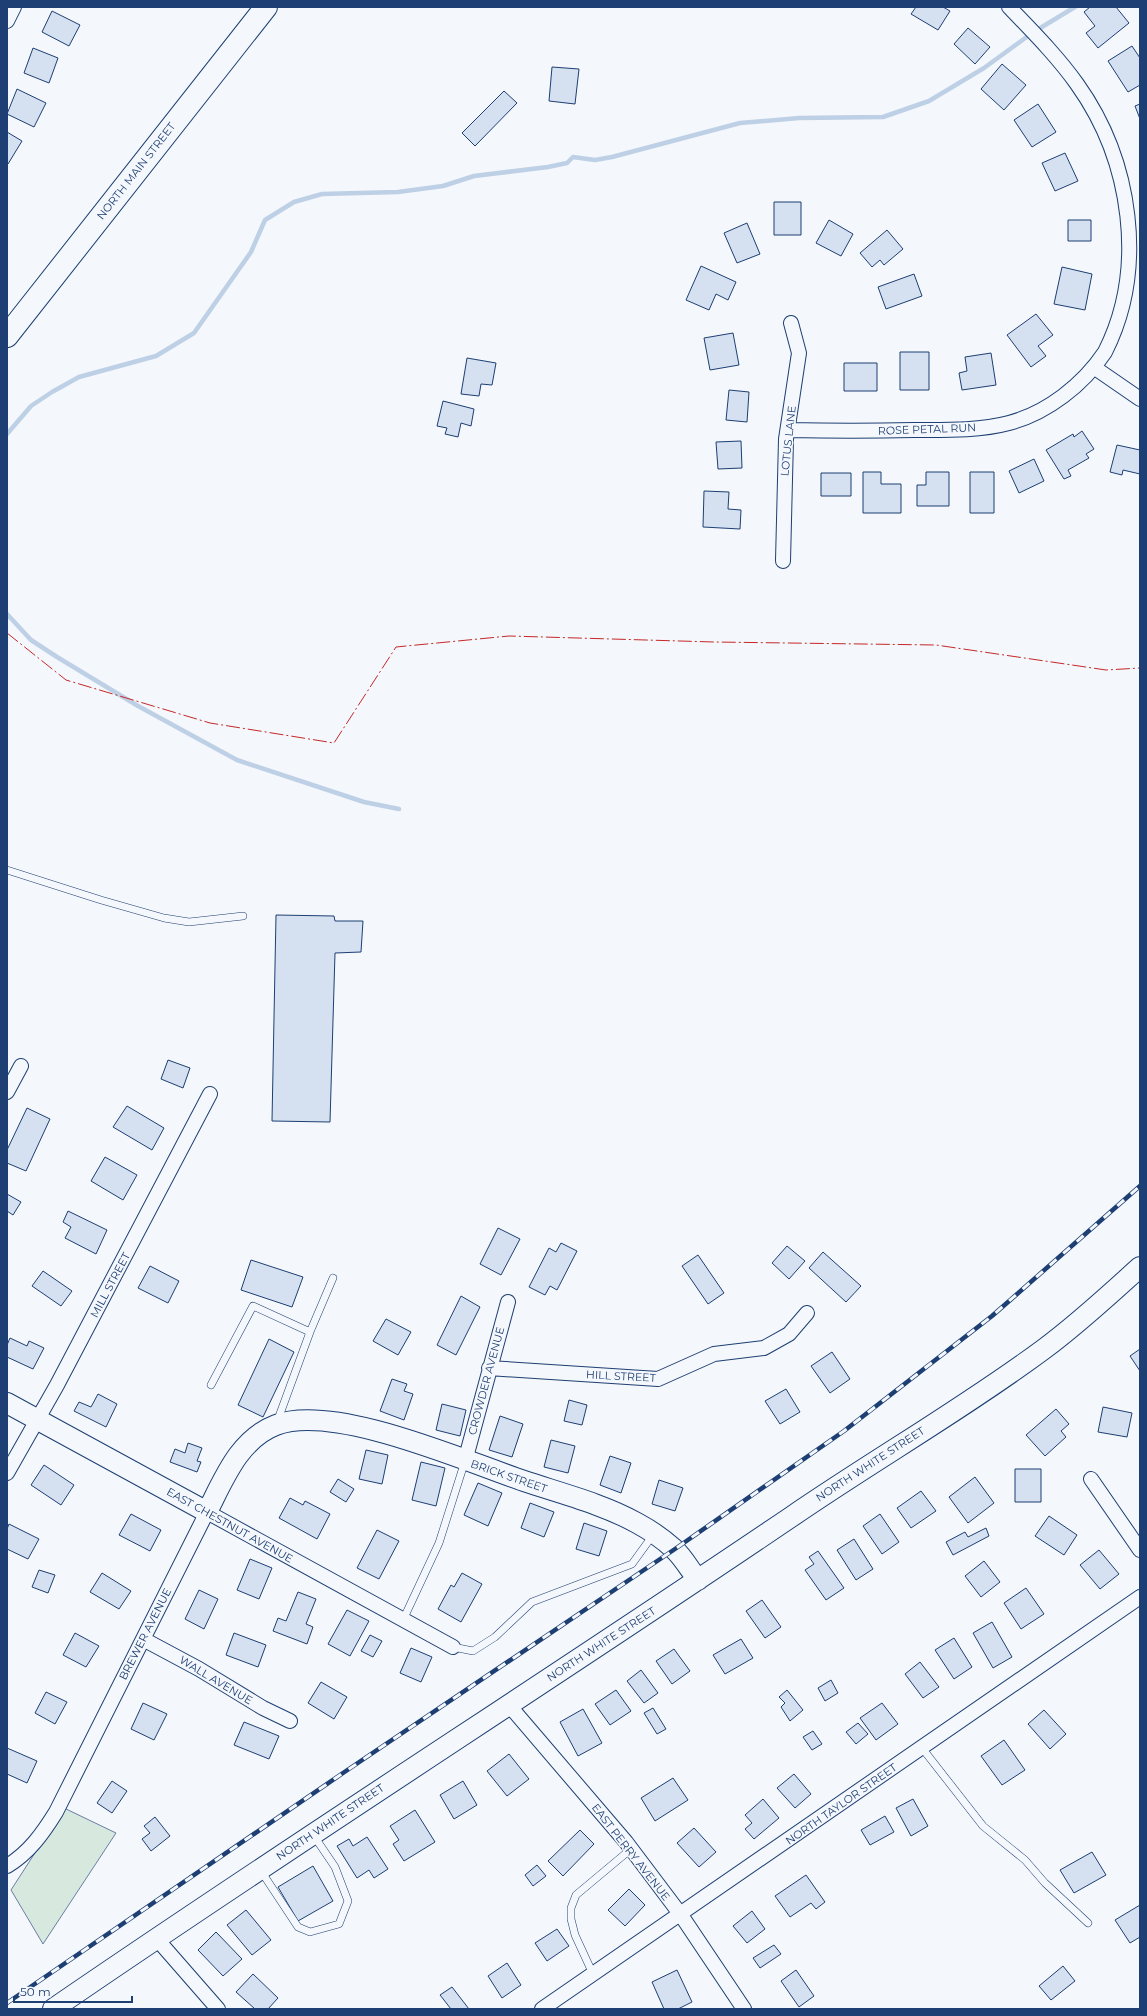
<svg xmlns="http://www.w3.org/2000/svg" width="1147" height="2016" font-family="Montserrat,sans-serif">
<rect width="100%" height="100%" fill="#f4f7fb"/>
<path fill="#d7e8df" stroke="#687fa3" d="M 64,1808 L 116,1833 L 43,1944 L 11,1890 Z"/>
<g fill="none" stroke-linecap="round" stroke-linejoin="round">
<path stroke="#bed0e5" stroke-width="4.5" d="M 7,434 L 31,406 L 52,392 L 79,377 L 156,356 L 194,333 L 251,252 L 265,220 L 294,202 L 322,194 L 398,192 L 443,186 L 474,176 L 548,167 L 567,163 L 573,157 L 595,160 L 612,157 L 740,123 L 799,118 L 883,117 L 929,101 L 984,68 L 1032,33 L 1075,7
M 7,614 L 31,640 L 57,657 L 138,706 L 237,760 L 364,802 L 399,809"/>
</g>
<path fill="#d5e0f0" stroke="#1d3f73" d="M 916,7 L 943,7 L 950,11 L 938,30 L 911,14 Z
M 1090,7 L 1116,7 L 1129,23 L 1098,48 L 1086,33 L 1095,26 L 1084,12 Z
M 52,11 L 80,25 L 69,46 L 42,32 Z
M 968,28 L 990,47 L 975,64 L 954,44 Z
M 1132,46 L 1140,58 L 1140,85 L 1128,92 L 1108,61 Z
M 33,48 L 58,58 L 49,83 L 24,73 Z
M 1002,64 L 1026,85 L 1004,110 L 981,89 Z
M 552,67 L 579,69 L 575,104 L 549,101 Z
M 17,89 L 46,103 L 34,127 L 7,114 Z
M 504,91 L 517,103 L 475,146 L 462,133 Z
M 1038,104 L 1056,132 L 1032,147 L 1014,120 Z
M 1140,104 L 1140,119 L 1135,106 Z
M 7,132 L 22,141 L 8,164 L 7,163 Z
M 1065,153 L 1078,181 L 1055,191 L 1042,163 Z
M 774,202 L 801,202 L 801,235 L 774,235 Z
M 829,220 L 853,234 L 841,256 L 816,243 Z
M 1068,220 L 1091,220 L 1091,241 L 1068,241 Z
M 747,223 L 760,254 L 737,263 L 724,233 Z
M 887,230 L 903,249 L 884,265 L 880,260 L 872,267 L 860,253 Z
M 701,266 L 736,282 L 728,300 L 716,294 L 709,310 L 686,300 Z
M 1062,267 L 1092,274 L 1085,310 L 1054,304 Z
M 914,274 L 922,296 L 886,309 L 878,287 Z
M 1036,314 L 1053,335 L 1038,346 L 1046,356 L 1031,367 L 1007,335 Z
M 733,333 L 739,365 L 710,370 L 704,338 Z
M 900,352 L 929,352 L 929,390 L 900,390 Z
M 991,353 L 996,385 L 962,390 L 959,373 L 967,371 L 965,357 Z
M 467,358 L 496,363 L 492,385 L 481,384 L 479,396 L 461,394 Z
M 844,363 L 877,363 L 877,391 L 844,391 Z
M 729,390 L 749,392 L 747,422 L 726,420 Z
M 443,401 L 474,409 L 471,426 L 461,423 L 458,437 L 445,434 L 447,428 L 437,426 Z
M 1082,431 L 1094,449 L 1086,454 L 1089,458 L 1068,470 L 1071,476 L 1064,479 L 1046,450 L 1073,434 L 1074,437 Z
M 741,441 L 742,468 L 718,469 L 716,442 Z
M 1117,445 L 1140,450 L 1140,474 L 1123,470 L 1122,475 L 1110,472 Z
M 1034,459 L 1044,481 L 1019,493 L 1009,471 Z
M 863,472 L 881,472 L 881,484 L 901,484 L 901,513 L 863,513 Z
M 926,472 L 949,472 L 949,506 L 917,506 L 917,485 L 926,485 Z
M 970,472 L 994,472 L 994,513 L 970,513 Z
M 821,473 L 851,473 L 851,496 L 821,496 Z
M 704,491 L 729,492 L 728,509 L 741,510 L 740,529 L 703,527 Z
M 276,915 L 334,916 L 335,921 L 363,921 L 361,952 L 335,953 L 330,1122 L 272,1121 Z
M 168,1060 L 190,1068 L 183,1088 L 161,1079 Z
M 127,1106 L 164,1128 L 152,1150 L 113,1127 Z
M 27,1108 L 50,1119 L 26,1171 L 7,1163 L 7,1150 Z
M 105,1157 L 137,1175 L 123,1200 L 91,1181 Z
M 7,1194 L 21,1202 L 13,1215 L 7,1211 Z
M 68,1211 L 107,1230 L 96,1254 L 65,1238 L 71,1227 L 63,1222 Z
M 498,1228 L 520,1239 L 501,1275 L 480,1264 Z
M 561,1243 L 577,1251 L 557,1290 L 550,1286 L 545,1295 L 529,1287 L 549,1248 L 556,1252 Z
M 787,1246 L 805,1261 L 789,1279 L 772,1263 Z
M 823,1252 L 861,1286 L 846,1302 L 809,1268 Z
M 698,1255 L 724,1293 L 708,1304 L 682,1266 Z
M 251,1260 L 303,1277 L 292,1307 L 241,1290 Z
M 150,1266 L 179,1281 L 168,1303 L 138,1288 Z
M 43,1271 L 72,1291 L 61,1306 L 32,1286 Z
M 461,1296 L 480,1307 L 456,1355 L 437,1345 Z
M 386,1319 L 411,1332 L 398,1355 L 373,1341 Z
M 10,1338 L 27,1346 L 29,1341 L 44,1348 L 33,1369 L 7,1357 L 7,1345 Z
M 269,1339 L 294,1352 L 263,1417 L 238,1405 Z
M 1140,1349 L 1140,1371 L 1130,1356 Z
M 832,1352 L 850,1379 L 830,1393 L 811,1366 Z
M 392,1379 L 407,1384 L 404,1391 L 413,1394 L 404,1420 L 380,1411 Z
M 786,1389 L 800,1412 L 780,1424 L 765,1401 Z
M 98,1394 L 117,1404 L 106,1427 L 74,1411 L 79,1402 L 91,1407 Z
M 569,1400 L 587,1405 L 582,1425 L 564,1421 Z
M 442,1404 L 466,1410 L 460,1436 L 436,1430 Z
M 1103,1407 L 1132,1413 L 1127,1437 L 1098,1432 Z
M 1056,1409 L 1069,1424 L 1061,1431 L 1066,1437 L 1045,1456 L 1026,1435 Z
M 500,1416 L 523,1424 L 512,1457 L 489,1450 Z
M 551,1440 L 575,1446 L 568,1473 L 544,1467 Z
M 188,1443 L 202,1448 L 197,1461 L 201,1462 L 197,1472 L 170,1462 L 175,1449 L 185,1453 Z
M 366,1450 L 388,1455 L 382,1484 L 359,1479 Z
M 610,1456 L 631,1463 L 621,1493 L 600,1485 Z
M 421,1462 L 445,1468 L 436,1506 L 412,1500 Z
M 44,1465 L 74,1485 L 61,1505 L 31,1485 Z
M 1015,1469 L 1041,1469 L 1041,1502 L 1015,1502 Z
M 975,1477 L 994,1503 L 968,1523 L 949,1497 Z
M 338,1479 L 354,1489 L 346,1502 L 330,1492 Z
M 659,1480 L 683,1488 L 675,1511 L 652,1504 Z
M 478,1483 L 502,1493 L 488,1526 L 464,1515 Z
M 921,1491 L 936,1511 L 911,1528 L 897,1508 Z
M 290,1498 L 303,1505 L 305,1501 L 330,1514 L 317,1539 L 279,1518 Z
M 530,1503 L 554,1512 L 544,1537 L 521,1528 Z
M 131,1514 L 161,1530 L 150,1551 L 119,1535 Z
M 880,1514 L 899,1542 L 882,1554 L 863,1526 Z
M 1049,1516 L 1077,1535 L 1064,1555 L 1035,1536 Z
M 584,1523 L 607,1531 L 599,1556 L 576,1549 Z
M 9,1524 L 39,1539 L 28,1559 L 7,1549 L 7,1529 Z
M 986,1528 L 989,1536 L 953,1555 L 946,1542 L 965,1532 L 968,1537 Z
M 377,1530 L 399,1541 L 379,1579 L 357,1568 Z
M 854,1539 L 873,1569 L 856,1580 L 837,1550 Z
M 1099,1550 L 1119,1574 L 1100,1589 L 1080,1565 Z
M 818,1551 L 844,1588 L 826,1600 L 805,1570 L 814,1564 L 809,1557 Z
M 250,1559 L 272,1568 L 259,1599 L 237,1590 Z
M 984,1561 L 1000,1582 L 981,1597 L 965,1576 Z
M 39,1570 L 55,1575 L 48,1593 L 32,1587 Z
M 102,1573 L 131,1591 L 119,1609 L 90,1592 Z
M 462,1573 L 482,1584 L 461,1622 L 438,1609 L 451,1585 L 454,1587 Z
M 1026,1588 L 1044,1614 L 1021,1629 L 1004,1603 Z
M 199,1590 L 218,1599 L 204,1629 L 185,1619 Z
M 298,1592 L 316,1599 L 306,1624 L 313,1627 L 307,1644 L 273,1631 L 278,1618 L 286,1621 Z
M 762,1600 L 781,1627 L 765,1638 L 746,1611 Z
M 347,1610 L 369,1621 L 350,1656 L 328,1644 Z
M 992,1622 L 1012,1657 L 993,1668 L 973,1633 Z
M 75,1633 L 99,1646 L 86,1667 L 63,1655 Z
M 234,1633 L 266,1645 L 258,1667 L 226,1655 Z
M 370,1635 L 382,1641 L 373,1657 L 361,1651 Z
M 954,1638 L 972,1667 L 954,1679 L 935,1650 Z
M 741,1639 L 753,1658 L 725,1674 L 713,1655 Z
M 411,1648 L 432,1657 L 421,1682 L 400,1673 Z
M 674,1649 L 690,1671 L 672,1684 L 656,1661 Z
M 920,1662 L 939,1687 L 923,1698 L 905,1674 Z
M 641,1670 L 658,1693 L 644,1703 L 627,1681 Z
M 831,1680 L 838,1693 L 825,1701 L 818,1688 Z
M 321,1682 L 347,1697 L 334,1719 L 308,1703 Z
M 616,1690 L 631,1711 L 610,1725 L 595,1704 Z
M 787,1690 L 803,1710 L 790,1721 L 781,1707 L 785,1703 L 779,1697 Z
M 46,1692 L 67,1702 L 55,1724 L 35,1713 Z
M 143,1703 L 167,1714 L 154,1740 L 131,1729 Z
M 882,1703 L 898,1724 L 876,1740 L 860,1718 Z
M 653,1708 L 666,1729 L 657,1734 L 644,1713 Z
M 583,1709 L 602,1743 L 578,1756 L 560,1722 Z
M 1044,1710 L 1066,1734 L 1050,1749 L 1028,1724 Z
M 244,1722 L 279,1736 L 269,1759 L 234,1745 Z
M 858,1723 L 868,1734 L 856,1744 L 846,1732 Z
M 813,1731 L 822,1744 L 812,1750 L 803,1737 Z
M 1004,1740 L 1025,1770 L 1002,1785 L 981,1756 Z
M 7,1748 L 37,1761 L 27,1783 L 7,1774 Z
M 509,1754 L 529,1779 L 507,1796 L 487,1771 Z
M 794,1774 L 811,1794 L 795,1808 L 777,1788 Z
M 673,1778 L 688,1800 L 655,1821 L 641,1798 Z
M 112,1781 L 127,1791 L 112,1813 L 97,1803 Z
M 463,1781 L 477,1805 L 454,1819 L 440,1795 Z
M 763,1799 L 779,1818 L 754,1839 L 745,1829 L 752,1823 L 745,1815 Z
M 913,1799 L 928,1826 L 911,1836 L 896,1808 Z
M 415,1810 L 435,1842 L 404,1861 L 393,1844 L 399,1840 L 390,1826 Z
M 885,1816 L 894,1832 L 870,1845 L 861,1830 Z
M 155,1817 L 170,1836 L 151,1851 L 142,1839 L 150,1833 L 144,1826 Z
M 694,1828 L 716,1852 L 699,1867 L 677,1843 Z
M 580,1830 L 594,1844 L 563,1876 L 548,1861 Z
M 367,1837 L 388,1869 L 374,1878 L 369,1870 L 357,1878 L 337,1846 L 349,1839 L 353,1846 Z
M 1092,1852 L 1106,1875 L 1074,1893 L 1060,1870 Z
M 537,1865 L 546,1876 L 533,1886 L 525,1875 Z
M 313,1866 L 333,1901 L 298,1921 L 278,1887 Z
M 806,1875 L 825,1902 L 816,1909 L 811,1903 L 790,1917 L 775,1896 Z
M 629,1889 L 645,1905 L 625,1926 L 608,1910 Z
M 1140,1905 L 1140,1937 L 1130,1943 L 1115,1920 Z
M 246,1910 L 271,1940 L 252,1955 L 227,1925 Z
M 752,1911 L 765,1929 L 747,1943 L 733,1926 Z
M 557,1929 L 569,1946 L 547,1961 L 535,1943 Z
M 216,1932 L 242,1959 L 223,1976 L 198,1950 Z
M 774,1945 L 781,1954 L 760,1968 L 753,1958 Z
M 507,1963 L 521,1985 L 502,1998 L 488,1976 Z
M 1063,1966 L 1075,1981 L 1051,2000 L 1039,1986 Z
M 677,1970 L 692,2002 L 678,2009 L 664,2009 L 652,1982 Z
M 796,1970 L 814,1996 L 799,2007 L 781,1981 Z
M 253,1974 L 278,1998 L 268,2009 L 255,2009 L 236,1992 Z
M 452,1987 L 469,2009 L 451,2009 L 440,1995 Z"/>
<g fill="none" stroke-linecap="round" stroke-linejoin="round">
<g stroke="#1d3f73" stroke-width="8">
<path id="lane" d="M 7,870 L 101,900 L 164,918 L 189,922 L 243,916
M 211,1385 L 253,1306 L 310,1332
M 277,1422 L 310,1332 L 333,1278
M 403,1620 L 439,1543 L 465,1461
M 453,1647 L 473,1651 L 495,1637 L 532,1602 L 632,1564 L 653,1535
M 922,1748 L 983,1826 L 1025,1860 L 1045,1883 L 1088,1923
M 261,1871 L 298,1927 L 310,1932 L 339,1924 L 348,1901 L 335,1867 L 314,1836
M 593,1974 L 575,1935 L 571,1919 L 571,1908 L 576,1895 L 631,1849"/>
</g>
<g stroke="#1d3f73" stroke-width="16">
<path id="street" d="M 7,21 L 14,7
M 1095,368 L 1140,399
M 789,430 C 830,431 872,431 914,430 C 945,430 979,431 1009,423 C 1047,413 1083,385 1105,352 C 1147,269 1132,161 1077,84 C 1057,56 1033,32 1009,7
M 783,561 L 786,439 L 799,353 L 791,323
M 7,1092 L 21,1066
M 489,1368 L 658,1379 L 714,1354 L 764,1348 L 789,1334 L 807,1313
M 465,1461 L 508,1302
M 7,1473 L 57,1385 L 210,1094
M 1091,1479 L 1140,1550
M 143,1639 L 199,1669 L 263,1708 L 290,1721
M 508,1704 L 626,1842 L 681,1915 L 744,2009
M 7,1866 C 29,1853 43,1833 56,1812 L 207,1512 L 453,1647
M 156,1938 L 218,2009
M 542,2009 L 1140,1597"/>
</g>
<g stroke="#1d3f73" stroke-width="22">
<path id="secondary" d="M 7,1403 L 207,1512 C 224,1479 239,1439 276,1425 C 334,1403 465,1461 524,1481 C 560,1493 603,1504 637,1523 C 650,1530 663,1539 674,1549 C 683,1557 690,1570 698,1580
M 53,2009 C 296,1842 546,1683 791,1517 C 874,1460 963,1409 1044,1349 C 1078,1324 1109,1295 1140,1267"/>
</g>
<g stroke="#1d3f73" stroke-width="24">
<path id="primary" d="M 7,336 L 266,7"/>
</g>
<use href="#lane" stroke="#f4f7fb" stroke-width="7"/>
<use href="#street" stroke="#f4f7fb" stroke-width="14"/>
<use href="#secondary" stroke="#f4f7fb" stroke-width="20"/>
<use href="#primary" stroke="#f4f7fb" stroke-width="22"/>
<g stroke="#1d3f73" stroke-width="4.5">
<path id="rail" d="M 7,2003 L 343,1773 L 675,1549 L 844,1431 L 992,1316 L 1140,1186"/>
</g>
<use href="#rail" stroke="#f4f7fb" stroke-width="3" stroke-dasharray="9" stroke-linecap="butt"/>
<path stroke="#c62828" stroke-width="1" stroke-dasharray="14 3 2 3" stroke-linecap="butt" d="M 7,633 L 66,680 L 210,723 L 334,743 L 396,647 L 509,636 L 714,642 L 936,645 L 1106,670 L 1140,668"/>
</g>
<g text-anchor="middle" stroke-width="3" stroke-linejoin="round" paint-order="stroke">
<g font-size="11" fill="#1d3f73" stroke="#f4f7fb">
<text transform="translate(136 171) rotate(-52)" y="4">NORTH MAIN STREET</text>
<text transform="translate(927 429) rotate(-2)" y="4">ROSE PETAL RUN</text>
<text transform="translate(788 441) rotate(-84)" y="4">LOTUS LANE</text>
<text transform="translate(110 1285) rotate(-62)" y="4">MILL STREET</text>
<text transform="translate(621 1376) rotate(3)" y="4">HILL STREET</text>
<text transform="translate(486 1381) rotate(-75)" y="4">CROWDER AVENUE</text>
<text transform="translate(870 1464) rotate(-33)" y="4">NORTH WHITE STREET</text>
<text transform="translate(509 1476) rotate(19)" y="4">BRICK STREET</text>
<text transform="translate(230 1525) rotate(29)" y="4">EAST CHESTNUT AVENUE</text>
<text transform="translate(145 1634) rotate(-63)" y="4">BREWER AVENUE</text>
<text transform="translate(601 1644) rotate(-33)" y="4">NORTH WHITE STREET</text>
<text transform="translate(216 1680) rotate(31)" y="4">WALL AVENUE</text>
<text transform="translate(841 1804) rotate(-35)" y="4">NORTH TAYLOR STREET</text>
<text transform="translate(330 1822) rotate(-34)" y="4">NORTH WHITE STREET</text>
<text transform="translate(631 1852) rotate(52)" y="4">EAST PERRY AVENUE</text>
</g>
</g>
<rect width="1147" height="2016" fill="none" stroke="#1d3f73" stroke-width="16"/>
<path d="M14 1996v6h118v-6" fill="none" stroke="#1d3f73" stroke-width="2"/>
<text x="20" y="1996" font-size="12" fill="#1d3f73" stroke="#f4f7fb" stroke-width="3" paint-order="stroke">50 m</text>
</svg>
